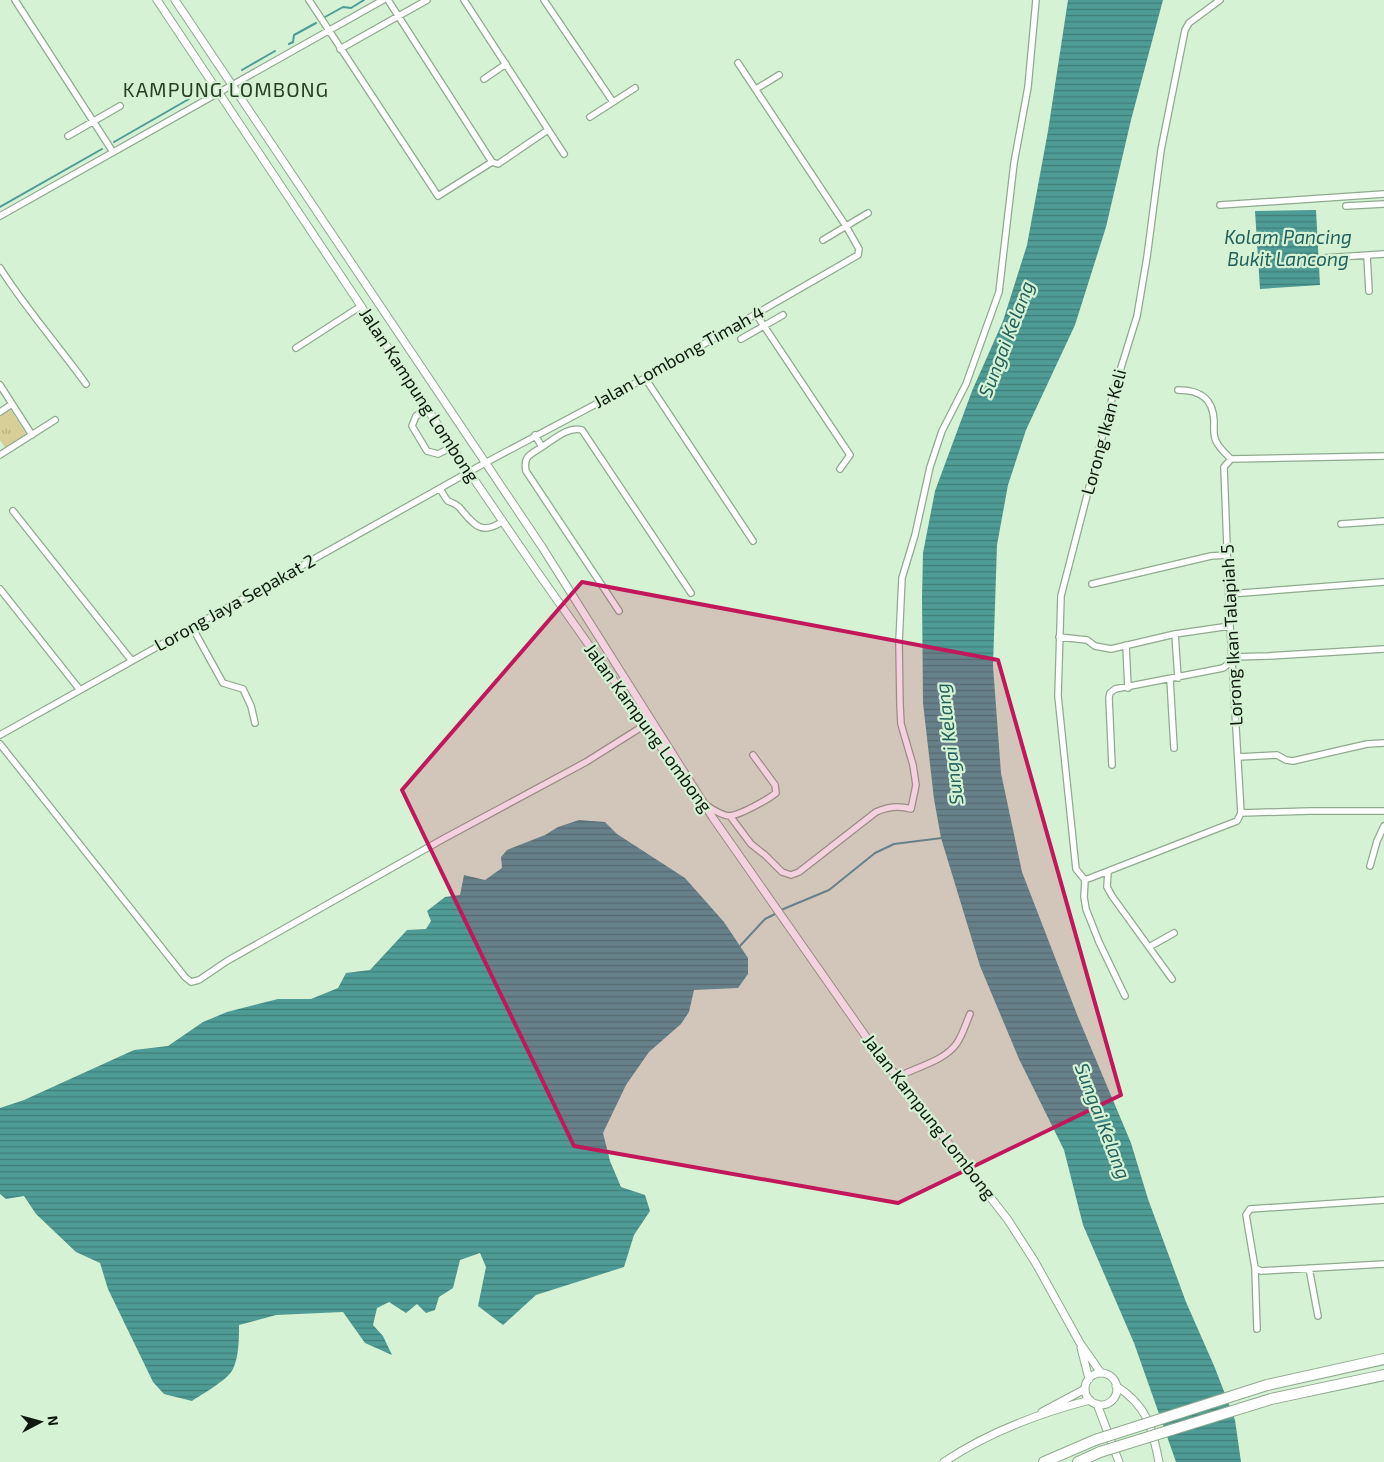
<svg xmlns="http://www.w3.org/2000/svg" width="1384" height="1462" font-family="'Exo 2',sans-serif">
<defs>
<pattern id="grass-tufts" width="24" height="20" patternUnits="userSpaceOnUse" patternTransform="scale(1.25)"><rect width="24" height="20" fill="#d8ce97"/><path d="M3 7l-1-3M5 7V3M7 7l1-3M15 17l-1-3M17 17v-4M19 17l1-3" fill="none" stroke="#b8b081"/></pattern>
<pattern id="water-rules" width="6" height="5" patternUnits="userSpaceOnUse" patternTransform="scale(1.25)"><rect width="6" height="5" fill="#4f9b95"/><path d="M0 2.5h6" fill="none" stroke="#407d78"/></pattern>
</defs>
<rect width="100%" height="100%" fill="#d6f2d4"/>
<path fill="url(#grass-tufts)" d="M 10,409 L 27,435 L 6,449 L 0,440 L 0,416 Z"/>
<path fill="url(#water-rules)" d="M 1068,0 L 1163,0 L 1131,120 L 1106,227 L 1075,325 L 1026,430 L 1008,485 L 997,545 L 993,666 L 1001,773 L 1022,872 L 1078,1017 L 1131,1143 L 1148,1199 L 1186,1302 L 1215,1368 L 1235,1420 L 1241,1462 L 1176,1462 L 1134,1343 L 1083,1225 L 1064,1150 L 1019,1059 L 980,966 L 941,838 L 934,799 L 923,703 L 922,597 L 923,553 L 935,491 L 972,391 L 1003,321 L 1027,245 L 1048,131 Z
M 1316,210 L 1320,285 L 1260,289 L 1255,211 Z
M 579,820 L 605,822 L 617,834 L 685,878 L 724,922 L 748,958 L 748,974 L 738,988 L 694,990 L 689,1012 L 681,1024 L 649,1052 L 626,1085 L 603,1133 L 610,1161 L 621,1187 L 645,1195 L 650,1211 L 634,1235 L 624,1267 L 536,1295 L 503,1325 L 478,1306 L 486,1267 L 480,1253 L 460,1260 L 453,1288 L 439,1297 L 435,1310 L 426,1313 L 417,1304 L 406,1313 L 389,1302 L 377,1308 L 373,1325 L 383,1336 L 392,1355 L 365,1343 L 343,1312 L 276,1315 L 239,1325 C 239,1340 239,1356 233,1369 C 228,1380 202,1394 192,1401 L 164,1394 L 153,1382 L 108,1289 L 100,1263 L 76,1252 L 36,1214 L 24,1196 L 6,1199 L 0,1194 L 0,1108 L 24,1100 L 134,1050 L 168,1046 L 203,1022 L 227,1012 L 278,999 L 311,999 L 338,988 L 346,973 L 370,970 L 407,930 L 426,929 L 431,921 L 427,911 L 445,897 L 460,895 L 464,875 L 485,880 L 502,868 L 501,857 L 507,850 L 545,835 L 558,827 Z"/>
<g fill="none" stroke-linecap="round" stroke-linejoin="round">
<path stroke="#4f9b95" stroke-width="2" d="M 325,17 L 343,7 L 351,8 L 364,0
M 289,44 L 293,42 L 294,35 L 316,23
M 242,70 L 275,51
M 114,142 L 189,99
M 0,207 L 102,149
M 781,910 L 829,890 L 875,853 L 894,844 L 942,838
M 740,946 L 765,919 L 777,913"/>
<g stroke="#8faa8e" stroke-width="8">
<path id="minor" d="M 15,0 L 113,152
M 309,0 L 438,196 L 492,162
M 388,0 L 492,162
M 464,0 L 564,154
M 544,0 L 613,102
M 340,49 L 427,0
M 484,79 L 506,64
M 756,89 L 779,75
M 590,117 L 635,88
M 68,136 L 120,106
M 492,162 L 498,164 L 548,130
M 1220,205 L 1384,194
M 1346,206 L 1384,204
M 0,216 L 383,0
M 823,240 L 868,213
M 1367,256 L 1369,291
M 1323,258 L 1384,254
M 0,268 C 26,309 58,345 86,384
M 756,314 L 850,455 L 840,469
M 741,339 L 783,315
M 296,348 L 361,306
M 645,378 L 753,541
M 0,385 L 32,435
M 1178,390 C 1200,390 1213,398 1214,421 C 1214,427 1213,436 1216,441 C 1219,448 1226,454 1231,459 L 1384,456
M 428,409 L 416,416 L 412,426 L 427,451 L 438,454 L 452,447
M 0,412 L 12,404
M 535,435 L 542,447 C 530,455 523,456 526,471 L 619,611
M 542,447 C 553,440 568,426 582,430 L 691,593
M 0,455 L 55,420
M 440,488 C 442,492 445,498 448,501 C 452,503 455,503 459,507 C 473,523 480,537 503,521
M 13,511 L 132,661
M 1341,524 L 1384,521
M 1092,584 L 1211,556 L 1227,555
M 0,589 L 80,690
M 1229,594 L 1384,582
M 192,627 L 223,683 L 243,689 L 251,706 L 255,723
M 1175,634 L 1178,678
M 1059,637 L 1087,640 L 1095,646 L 1111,649 L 1175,634 L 1230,626
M 1126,645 L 1128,688
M 1232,657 L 1268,656 L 1384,649
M 1170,679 L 1174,748
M 0,735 L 485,463 L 645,378 L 858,255 L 859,249 L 846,226 L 738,63
M 0,744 L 185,977 L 191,982 L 199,980 L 227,961 L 443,839 L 586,762 L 648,723
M 1238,757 L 1277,755 L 1286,760 L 1293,761 L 1367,744 L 1384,743
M 1112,765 L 1109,698 L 1110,693 L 1115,689 L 1223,668 L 1232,661
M 706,805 C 712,809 722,816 730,816 C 742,814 767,800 776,793 L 775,785 L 753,755
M 1241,813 L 1310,811 L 1384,811
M 730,816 L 751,844 L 765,855 L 782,872 L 791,875 L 799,872 L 876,812 C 887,807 898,805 911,809 L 916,785 L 913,765 L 901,724 L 900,705 L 899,642 L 902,578 L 915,535 L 930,467 L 942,431 L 966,384 L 999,292 L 1014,163 L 1028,87 L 1036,0
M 1370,866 L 1377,841 L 1384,826
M 1108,872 L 1107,887 L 1112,896 L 1172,979
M 1085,880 L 1076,869 L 1058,696 L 1061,596 L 1115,387 L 1137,316 L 1147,257 L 1161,150 L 1185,30 L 1189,23 L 1220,0
M 1085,880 L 1237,821 L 1241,813 L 1230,626 L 1224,467 L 1231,459
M 1085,880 L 1084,897 L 1086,909 L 1099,942 L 1125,996
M 1149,947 L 1174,933
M 896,1078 C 915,1067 944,1062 957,1043 C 963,1034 966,1023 970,1014
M 1384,1200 L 1250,1209 L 1246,1215 L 1255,1268 L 1261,1271 L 1384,1264
M 1255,1268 L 1257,1329
M 1309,1268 L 1318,1316"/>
</g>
<g stroke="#8faa8e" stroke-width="9">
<path id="tertiary" d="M 157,0 L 361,306 L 452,447 L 536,570 L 701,804
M 175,0 L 542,547 L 713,818 L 869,1041 L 1008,1220 L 1035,1262 L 1080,1343 L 1101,1373
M 1081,1348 L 1089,1379
M1085 1389a16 16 0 1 1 32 0a16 16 0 1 1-32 0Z
M 1116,1386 C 1148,1406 1152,1428 1159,1462
M 1097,1404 L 1119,1462
M 1042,1412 L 1085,1389
M 944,1462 C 987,1433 1040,1413 1090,1400"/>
</g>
<g stroke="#8faa8e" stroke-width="12">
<path id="motorway" d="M 1267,1385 L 1384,1359
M 1271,1399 L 1384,1375
M 1044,1462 L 1095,1440
M 1078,1462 L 1100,1452"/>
</g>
<use href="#minor" stroke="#fff" stroke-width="5.5"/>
<use href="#tertiary" stroke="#fff" stroke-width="7"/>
<use href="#motorway" stroke="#fff" stroke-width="10"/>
<g stroke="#8faa8e" stroke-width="12" stroke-linecap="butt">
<path id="motorway-bridge" d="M 1095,1440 L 1267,1385
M 1100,1452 L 1271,1399"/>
</g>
<use href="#motorway-bridge" stroke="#fff" stroke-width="10"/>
</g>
<path fill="#c2185b" fill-opacity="0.2" stroke="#c2185b" stroke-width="4" stroke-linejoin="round" d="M 582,582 L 998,660 L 1121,1095 L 898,1203 L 574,1146 L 402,790 Z"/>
<g text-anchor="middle" stroke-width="4.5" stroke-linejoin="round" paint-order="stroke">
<g font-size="18" fill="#0e180e" stroke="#d6f2d4">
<text transform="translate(679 357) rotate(-29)" y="6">Jalan Lombong Timah 4</text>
<text transform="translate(419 395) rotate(57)" y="6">Jalan Kampung Lombong</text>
<text transform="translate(1104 432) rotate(-75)" y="6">Lorong Ikan Keli</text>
<text transform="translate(235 603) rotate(-29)" y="6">Lorong Jaya Sepakat 2</text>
<text transform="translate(1232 635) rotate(-93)" y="6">Lorong Ikan Talapiah 5</text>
<text transform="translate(648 728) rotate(54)" y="6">Jalan Kampung Lombong</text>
<text transform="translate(929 1117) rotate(52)" y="6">Jalan Kampung Lombong</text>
</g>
<g font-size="19" font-style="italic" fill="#21605c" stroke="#d6f2d4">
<text x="1288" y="244">Kolam Pancing<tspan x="1288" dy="22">Bukit Lancong</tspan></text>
<text transform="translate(1006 339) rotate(-69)" y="7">Sungai Kelang</text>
<text transform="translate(949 744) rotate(-97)" y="7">Sungai Kelang</text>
<text transform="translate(1103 1121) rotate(69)" y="7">Sungai Kelang</text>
</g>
<g font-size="20" letter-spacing="1" fill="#283f27" stroke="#d6f2d4">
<text x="226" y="97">KAMPUNG LOMBONG</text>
</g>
</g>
<g transform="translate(40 1422) rotate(84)" stroke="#d6f2d4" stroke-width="4" paint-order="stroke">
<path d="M0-4L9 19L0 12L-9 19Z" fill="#0e180e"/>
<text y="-8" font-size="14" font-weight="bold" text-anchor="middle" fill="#0e180e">N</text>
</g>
</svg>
